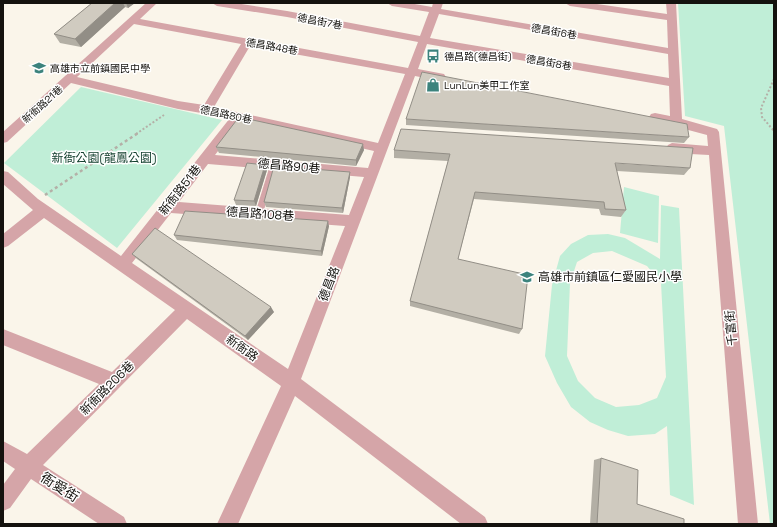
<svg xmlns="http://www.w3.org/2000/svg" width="777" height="527" font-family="'Space Grotesk','Noto Sans TC',sans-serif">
<rect width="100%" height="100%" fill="#faf5ea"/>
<path fill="#c0eed7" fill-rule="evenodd" d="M 678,3 L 774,3 L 774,524 L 770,524 L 724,126 L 685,116 Z
M 81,87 L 222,120 L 117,248 L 4,163 Z
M 624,187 L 659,196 L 658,243 L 620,233 Z
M 661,205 L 679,208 L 694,505 L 670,495 L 667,426 L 655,434 L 628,436 L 608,430 L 590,422 L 571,407 L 557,383 L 545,356 L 552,285 L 560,256 L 571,244 L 588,235 L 608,234 L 625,238 L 660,259 ZM 612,251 L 647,266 L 661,283 L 666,377 L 657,398 L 639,405 L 616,407 L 595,398 L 578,381 L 567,356 L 570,283 L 577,262 L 593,253 Z"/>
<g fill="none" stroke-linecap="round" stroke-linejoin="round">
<path stroke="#b4b0a7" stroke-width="2" stroke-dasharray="2 2" stroke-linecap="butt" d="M 774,79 L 761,108 L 762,117 L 774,131
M 136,134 L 164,115"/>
<path stroke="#b4b0a7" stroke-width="2.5" stroke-dasharray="3 3" stroke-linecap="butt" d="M 45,195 L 138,133"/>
<path fill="#d5a5a8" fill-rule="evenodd" d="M 273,162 L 276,165 L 263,214 L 259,217 L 255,214 L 270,165 Z"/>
<path fill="#d5a5a8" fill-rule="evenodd" d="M 146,3 L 157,3 L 140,19 L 408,68 L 418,42 L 287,17 L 217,6 L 212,3 L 235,3 L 287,11 L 420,36 L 429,12 L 392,6 L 387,3 L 409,3 L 432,7 L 433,3 L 443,3 L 441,9 L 668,48 L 667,20 L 570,6 L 565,3 L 590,3 L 667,14 L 666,3 L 676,3 L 682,119 L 717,129 L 719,132 L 758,524 L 738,524 L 709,155 L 672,153 L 668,151 L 666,148 L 668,145 L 672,143 L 708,146 L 707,135 L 651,120 L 649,117 L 651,114 L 655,113 L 670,116 L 669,86 L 427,44 L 418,69 L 444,74 L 446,77 L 444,80 L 440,81 L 415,76 L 301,379 L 485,517 L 488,524 L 461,524 L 295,396 L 238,524 L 217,524 L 281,386 L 187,319 L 43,465 L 124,517 L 127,524 L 99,524 L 31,479 L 10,508 L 3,511 L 3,485 L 15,469 L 3,461 L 3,441 L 27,454 L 99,384 L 3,345 L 3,329 L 112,372 L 175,310 L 44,218 L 8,246 L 3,248 L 3,234 L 33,210 L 3,184 L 3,171 L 8,172 L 38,199 L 121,256 L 230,118 L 178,109 L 71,83 L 7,142 L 3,143 L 3,132 ZM 439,14 L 668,54 L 669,78 L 430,38 ZM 134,24 L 241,44 L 204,105 L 178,101 L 77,77 ZM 250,46 L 405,74 L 378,143 L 214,107 ZM 241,121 L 374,151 L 368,168 L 215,155 ZM 208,164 L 364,177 L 349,215 L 179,202 ZM 171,213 L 345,226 L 288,369 L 132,263 Z"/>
</g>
<path fill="#b3afa5" d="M 92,3 L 135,3 L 128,8 L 125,7 L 81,47 L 60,43 L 54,34 Z
M 406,119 L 689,137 L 684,143 L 406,125 Z
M 216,147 L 364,150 L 356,166 L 219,153 Z
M 394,150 L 690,168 L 684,175 L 617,171 L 626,210 L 621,217 L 601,215 L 599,209 L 474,199 L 458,259 L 522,329 L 519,334 L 410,306 L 410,301 L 448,161 L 394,158 Z
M 267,170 L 256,206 L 236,205 L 234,200 Z
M 350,172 L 350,177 L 343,213 L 266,207 L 264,202 Z
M 329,226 L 322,256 L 177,240 L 174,235 Z
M 132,254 L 274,312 L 248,340 L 137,259 Z
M 601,458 L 637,504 L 684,524 L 590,524 L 594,460 Z"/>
<path fill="#928e86" d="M 115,3 L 123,3 L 125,7 L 81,47 L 75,39 Z
M 126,3 L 135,3 L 128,8 Z
M 363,144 L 364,150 L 356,166 L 356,160 Z
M 265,165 L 267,170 L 256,206 L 254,201 Z
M 350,172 L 350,177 L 343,213 L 342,208 Z
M 328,221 L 329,226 L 322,256 L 321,251 Z
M 271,307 L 274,312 L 248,340 L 245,336 Z"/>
<path fill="#d0cbc0" stroke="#928e86" d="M 92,3 L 115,3 L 75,39 L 54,34 Z
M 422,72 L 687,124 L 689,137 L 406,119 Z
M 239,117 L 363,144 L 356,160 L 216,147 Z
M 401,129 L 693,148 L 690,168 L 615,163 L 626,210 L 605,209 L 604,202 L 475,192 L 458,259 L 528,275 L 522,329 L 410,301 L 450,154 L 394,150 Z
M 247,163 L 265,165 L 254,201 L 234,200 Z
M 274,166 L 350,172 L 342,208 L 264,202 Z
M 185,211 L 328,221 L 321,251 L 174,235 Z
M 155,228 L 271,307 L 245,336 L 132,254 Z
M 601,458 L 638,470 L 637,504 L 684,519 L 684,524 L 597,524 Z"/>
<defs>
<g id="bus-bare" transform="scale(1.08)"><path d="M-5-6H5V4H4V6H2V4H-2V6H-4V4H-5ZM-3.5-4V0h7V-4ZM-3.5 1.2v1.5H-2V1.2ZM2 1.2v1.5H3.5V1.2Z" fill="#3c837d" stroke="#fff" stroke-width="2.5" paint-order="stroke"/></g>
<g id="school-bare" transform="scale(1.08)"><path d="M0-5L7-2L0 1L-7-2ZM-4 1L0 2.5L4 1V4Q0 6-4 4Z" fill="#3c837d" stroke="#fff" stroke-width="2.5" paint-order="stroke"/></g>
<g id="shop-bare" transform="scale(1.08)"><path d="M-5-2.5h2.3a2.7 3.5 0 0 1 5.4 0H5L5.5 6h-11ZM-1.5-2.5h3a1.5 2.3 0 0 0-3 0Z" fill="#3c837d" stroke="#fff" stroke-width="2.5" paint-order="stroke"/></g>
</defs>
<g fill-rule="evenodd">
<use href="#bus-bare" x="433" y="56"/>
<use href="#school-bare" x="39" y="68"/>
<use href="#shop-bare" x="433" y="85"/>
<use href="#school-bare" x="527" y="277"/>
</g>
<g text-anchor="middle" stroke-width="3" stroke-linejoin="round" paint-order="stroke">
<g font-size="10" fill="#14120e" stroke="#fff">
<text transform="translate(320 21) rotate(11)" y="4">德昌街7巷</text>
<text transform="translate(554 31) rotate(10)" y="4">德昌街6巷</text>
<text transform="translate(272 46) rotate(10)" y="4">德昌路48巷</text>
<text transform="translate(549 62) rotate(10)" y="4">德昌街8巷</text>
<text transform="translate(42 104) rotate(-42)" y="4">新衙路21巷</text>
<text transform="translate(226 114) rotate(12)" y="4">德昌路80巷</text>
</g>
<g font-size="10" fill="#14120e" stroke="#fff" text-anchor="start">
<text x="444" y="60">德昌路(德昌街)</text>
<text x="50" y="72">高雄市立前鎮國民中學</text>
<text x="444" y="89">LunLun美甲工作室</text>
</g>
<g font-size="12" fill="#14412f" stroke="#fff">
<text x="104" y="162">新衙公園(龍鳳公園)</text>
</g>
<g font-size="12" fill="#14120e" stroke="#fff">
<text transform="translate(289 166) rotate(5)" y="4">德昌路90巷</text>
<text transform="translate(180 190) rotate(-52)" y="4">新衙路51巷</text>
<text transform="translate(260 214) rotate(4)" y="4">德昌路108巷</text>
<text transform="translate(329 284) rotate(-69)" y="4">德昌路</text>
<text transform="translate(731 328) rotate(-95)" y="4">千富街</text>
<text transform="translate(242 348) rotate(35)" y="4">新衙路</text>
<text transform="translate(107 388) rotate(-45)" y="4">新衙路206巷</text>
</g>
<g font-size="12" fill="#14120e" stroke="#fff" text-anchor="start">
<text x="538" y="281">高雄市前鎮區仁愛國民小學</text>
</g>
<g font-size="14" fill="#14120e" stroke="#fff">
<text transform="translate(60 487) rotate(32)" y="5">衙愛街</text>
</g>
</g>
<rect width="777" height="527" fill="none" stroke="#14120e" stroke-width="8"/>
</svg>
